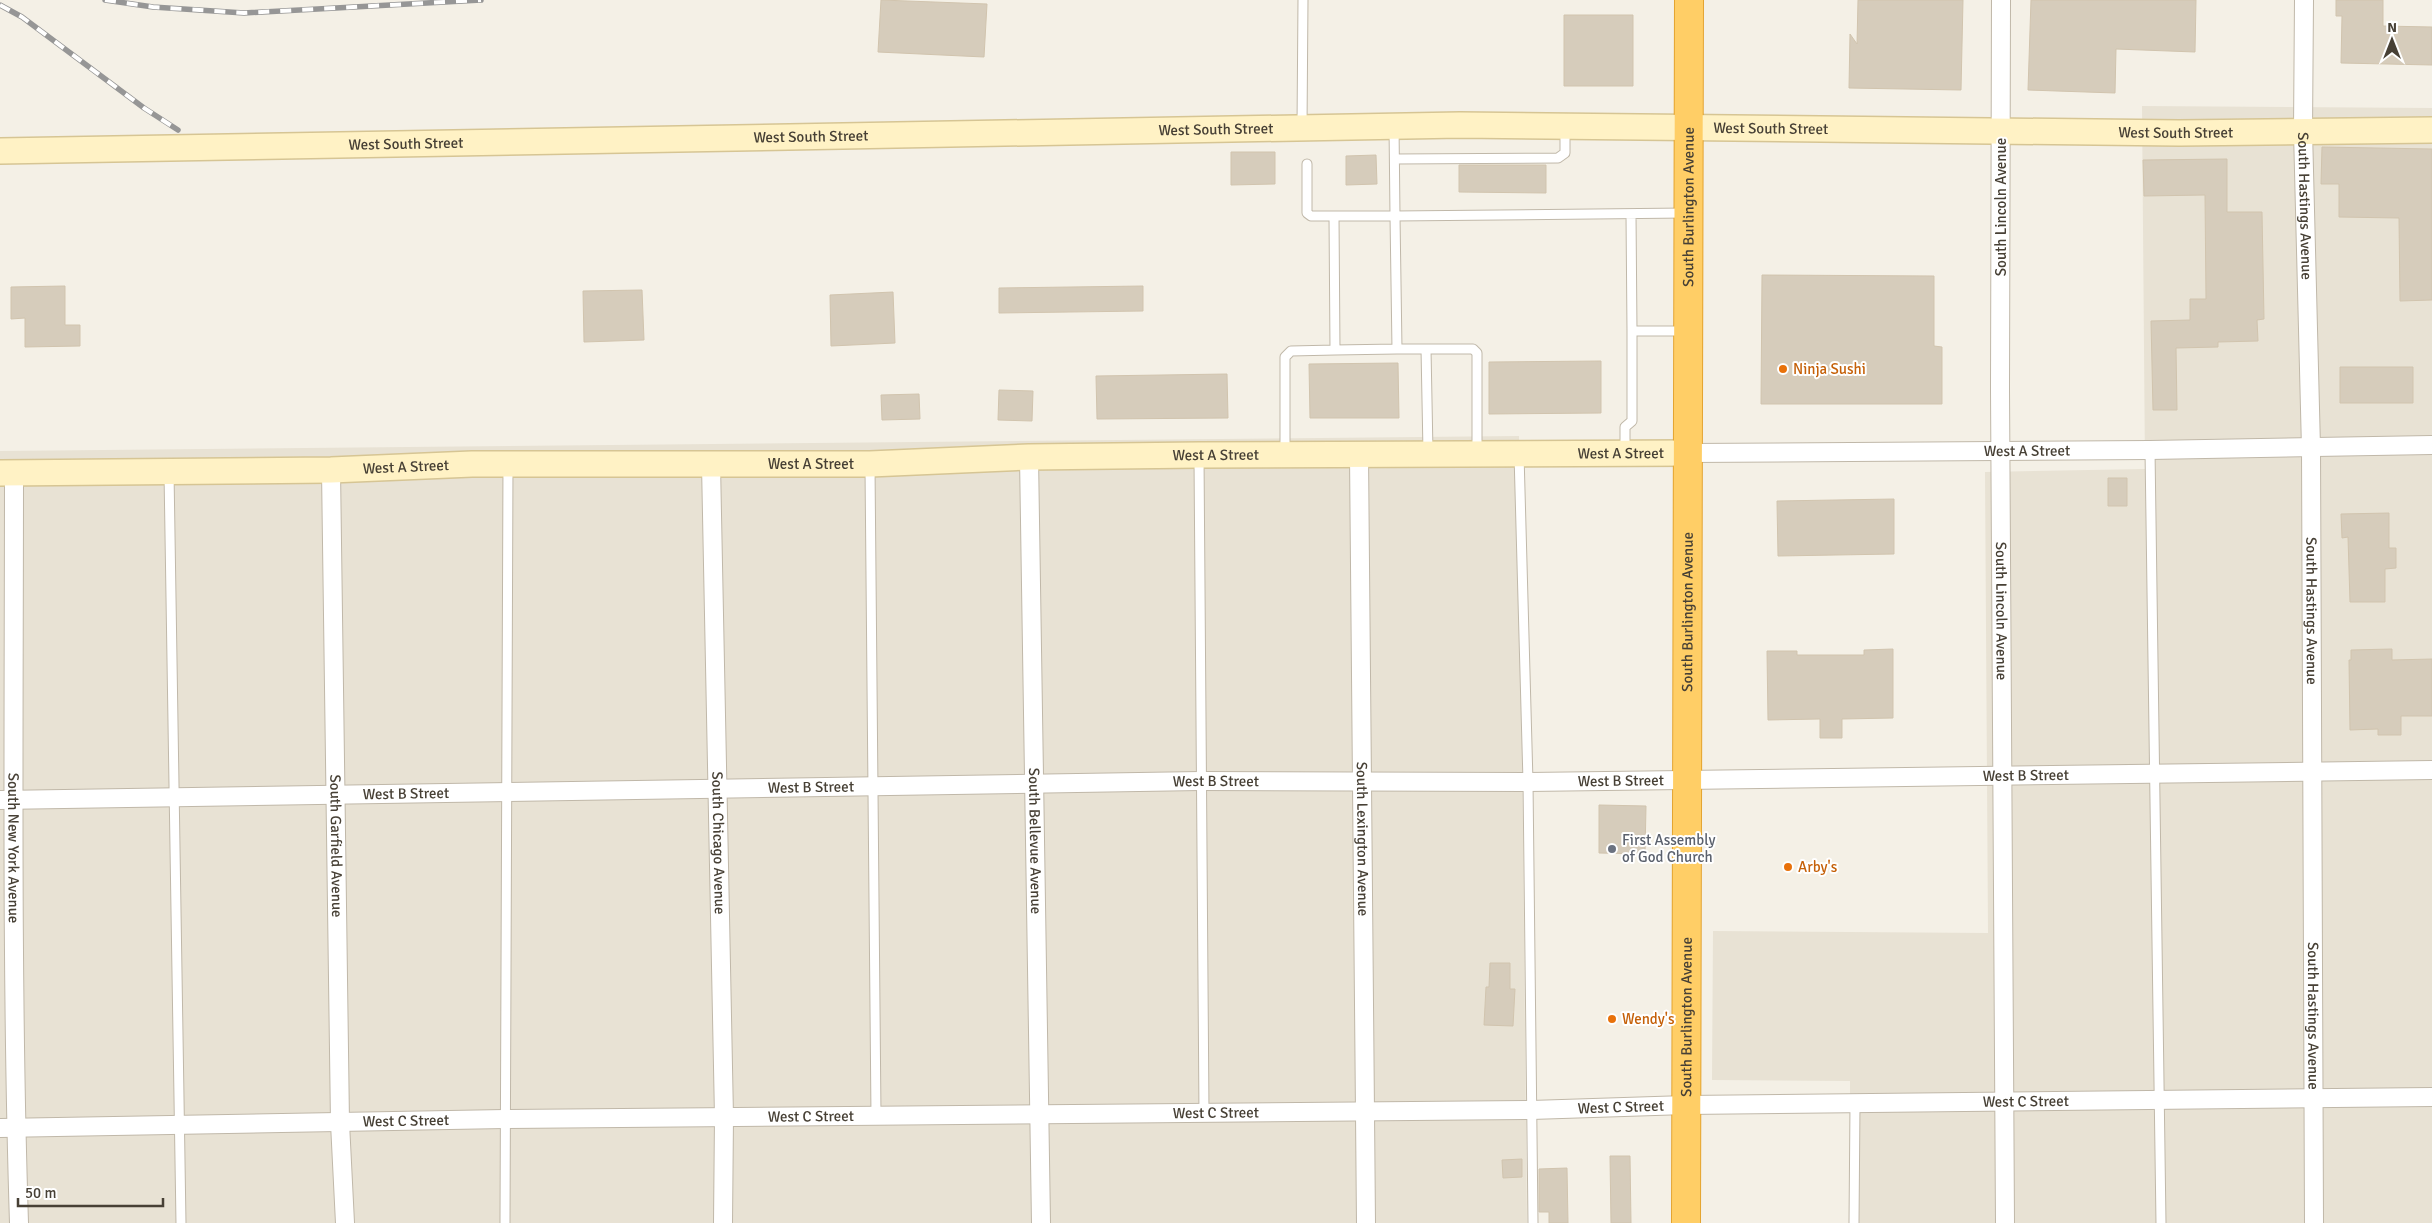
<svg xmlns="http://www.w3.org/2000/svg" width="2432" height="1223" font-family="Signika,sans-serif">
<rect width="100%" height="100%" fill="#f4f0e6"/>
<path fill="#e8e2d4" d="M 2142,106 L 2432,108 L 2432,1223 L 1850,1223 L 1850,1081 L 1712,1080 L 1713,931 L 1988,933 L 1985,472 L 2145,469 Z
M 1519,436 L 1527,1223 L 0,1223 L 0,451 Z"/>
<path fill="#d6ccbb" stroke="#d1c4ae" d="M 881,0 L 987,4 L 984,57 L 878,52 Z
M 1858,0 L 1963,0 L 1961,90 L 1849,88 L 1850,34 L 1857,44 Z
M 2031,0 L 2196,0 L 2195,52 L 2116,49 L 2115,93 L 2028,90 Z
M 2336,0 L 2383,0 L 2383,26 L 2432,27 L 2432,65 L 2341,63 L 2342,16 L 2336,16 Z
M 1564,15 L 1633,15 L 1633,86 L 1564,86 Z
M 2322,147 L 2432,149 L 2432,300 L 2400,301 L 2399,218 L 2339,217 L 2339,184 L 2321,184 Z
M 1231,152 L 1275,152 L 1275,184 L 1231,185 Z
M 1376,155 L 1377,184 L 1346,185 L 1346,156 Z
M 2227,159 L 2227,212 L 2262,212 L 2264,319 L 2257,320 L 2258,341 L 2218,342 L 2218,347 L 2176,348 L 2177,410 L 2153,410 L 2151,321 L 2190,320 L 2190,299 L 2206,299 L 2205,195 L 2144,196 L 2143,160 Z
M 1459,165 L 1546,165 L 1546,193 L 1459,192 Z
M 1762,275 L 1934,276 L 1934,346 L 1942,347 L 1942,404 L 1761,404 Z
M 65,286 L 65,325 L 80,325 L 80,346 L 25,347 L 25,318 L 11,319 L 11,287 Z
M 1143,286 L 1143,311 L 999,313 L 999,288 Z
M 642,290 L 644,340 L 584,342 L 583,291 Z
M 893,292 L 895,343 L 831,346 L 830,295 Z
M 1601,361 L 1601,413 L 1489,414 L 1489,362 Z
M 1398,363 L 1399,418 L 1310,418 L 1309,364 Z
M 2340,367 L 2413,367 L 2413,403 L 2340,403 Z
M 1227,374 L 1228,418 L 1097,419 L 1096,376 Z
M 999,390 L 1033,391 L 1032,421 L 998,420 Z
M 919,394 L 920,419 L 882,420 L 881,395 Z
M 2108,478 L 2127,478 L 2127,506 L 2108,506 Z
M 1894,499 L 1894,554 L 1778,556 L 1777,501 Z
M 2389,513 L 2389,548 L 2396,548 L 2396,568 L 2385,569 L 2385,602 L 2350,602 L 2348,537 L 2342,538 L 2341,514 Z
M 1893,649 L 1893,718 L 1842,719 L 1842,738 L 1820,738 L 1820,719 L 1768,720 L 1767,651 L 1797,651 L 1797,655 L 1864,655 L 1864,650 Z
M 2392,649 L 2392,660 L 2432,659 L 2432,716 L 2401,716 L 2401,735 L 2378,735 L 2378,729 L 2350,730 L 2349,660 L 2351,660 L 2351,650 Z
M 1599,805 L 1646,806 L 1645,854 L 1599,853 Z
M 1490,963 L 1510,963 L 1510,989 L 1515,989 L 1513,1026 L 1484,1025 L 1486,987 L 1489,987 Z
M 1610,1156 L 1630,1156 L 1631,1223 L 1611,1223 Z
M 1522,1159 L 1522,1177 L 1503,1178 L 1502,1160 Z
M 1567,1168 L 1568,1223 L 1549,1223 L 1549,1212 L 1539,1212 L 1539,1169 Z"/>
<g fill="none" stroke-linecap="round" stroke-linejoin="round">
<g stroke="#c0b8a9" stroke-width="11">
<path id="lane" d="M 1394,126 L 1395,216 L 1686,213
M 1302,127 L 1303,0
M 1395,159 L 1558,158 L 1565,153 L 1565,127
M 1307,164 L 1307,213 L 1311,216 L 1395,216 L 1397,349 L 1473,349 L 1477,353 L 1477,452
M 1631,214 L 1632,331 L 1686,331
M 1334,216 L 1335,350 L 1397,349
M 1426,349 L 1428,452
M 2150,450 L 2161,1223
M 1625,452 L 1625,427 L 1632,421 L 1632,331
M 1285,453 L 1285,357 L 1291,351 L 1335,350
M 1519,454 L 1528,782 L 1533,1223
M 1199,457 L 1204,1113
M 870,467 L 876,1116
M 169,472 L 181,1223
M 505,1223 L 508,464
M 1854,1223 L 1855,1104"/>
</g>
<g stroke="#c0b8a9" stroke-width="20">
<g id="street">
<path id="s1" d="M 2001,0 L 2000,390 L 2005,1223"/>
<path id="s2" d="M 2304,0 L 2303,131 L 2311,448 L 2314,1223"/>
<path id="s3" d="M 1689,453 L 2150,450 L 2432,445"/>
<path id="s4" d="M 1359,455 L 1366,1223"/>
<path id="s5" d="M 1029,457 L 1041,1223"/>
<path id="s6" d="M 711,464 L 724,1117 L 723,1223"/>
<path id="s7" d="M 331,470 L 340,1123 L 345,1223"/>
<path id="s8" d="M 14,473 C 14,723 11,973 19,1223"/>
<path id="s9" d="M 0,800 L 1200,781 L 1528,782 L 2432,770"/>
<path id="s10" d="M 0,1128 L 505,1119 L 1531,1110 L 1686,1105 L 2432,1097"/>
</g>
</g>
<g stroke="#d6c594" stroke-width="28">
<g id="secondary">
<path id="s11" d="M 0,151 L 1460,125 L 2179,133 L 2432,130"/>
<path id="s12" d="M 0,473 L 331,470 L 472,464 L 870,464 L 1029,457 L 1199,455 L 1689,453"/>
</g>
</g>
<g stroke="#e4a430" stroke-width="30">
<g id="highway">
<path id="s13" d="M 1686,1223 L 1689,0"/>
</g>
</g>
<use href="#lane" stroke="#fff" stroke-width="9"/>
<use href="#street" stroke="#fff" stroke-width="18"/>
<use href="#secondary" stroke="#fff2c5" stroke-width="25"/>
<use href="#highway" stroke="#ffce66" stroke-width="28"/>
<g stroke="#969696" stroke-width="5.5">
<path id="rail" d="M 105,0 L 153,7 L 244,13 L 481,0
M 0,5 L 22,17 L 144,108 L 178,130"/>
</g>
<use href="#rail" stroke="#fff" stroke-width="4" stroke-dasharray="11" stroke-linecap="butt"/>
</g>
<g fill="#e8710a" stroke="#fff" stroke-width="2">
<circle cx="1783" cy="369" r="5"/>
<circle cx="1788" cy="867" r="5"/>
<circle cx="1612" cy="1019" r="5"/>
</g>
<circle fill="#6b7280" stroke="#fff" stroke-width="2" cx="1612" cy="849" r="5"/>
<g text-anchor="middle" stroke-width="4" stroke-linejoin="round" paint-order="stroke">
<g font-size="15" fill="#474035" stroke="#fff">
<text dy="5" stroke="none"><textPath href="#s11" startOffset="1216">West South Street</textPath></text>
<text dy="5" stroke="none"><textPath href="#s11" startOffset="1771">West South Street</textPath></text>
<text dy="5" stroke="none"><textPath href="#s11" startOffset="2176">West South Street</textPath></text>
<text dy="5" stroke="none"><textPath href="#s11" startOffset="811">West South Street</textPath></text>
<text dy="5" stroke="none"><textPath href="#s11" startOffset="406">West South Street</textPath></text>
<text dy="5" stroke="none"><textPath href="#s13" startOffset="1016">South Burlington Avenue</textPath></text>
<text transform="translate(2001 207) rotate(-90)" y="5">South Lincoln Avenue</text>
<text dy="5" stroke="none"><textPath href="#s2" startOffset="206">South Hastings Avenue</textPath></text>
<text dy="5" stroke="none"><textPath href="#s3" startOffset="338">West A Street</textPath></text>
<text dy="5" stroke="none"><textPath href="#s12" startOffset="1621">West A Street</textPath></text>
<text dy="5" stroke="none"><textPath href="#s12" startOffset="1216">West A Street</textPath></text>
<text dy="5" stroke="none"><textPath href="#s12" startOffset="811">West A Street</textPath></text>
<text dy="5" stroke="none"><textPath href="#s12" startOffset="406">West A Street</textPath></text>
<text dy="5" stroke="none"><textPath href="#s13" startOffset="611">South Burlington Avenue</textPath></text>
<text dy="5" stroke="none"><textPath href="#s1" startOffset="611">South Lincoln Avenue</textPath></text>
<text dy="5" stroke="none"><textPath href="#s2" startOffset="611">South Hastings Avenue</textPath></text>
<text dy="5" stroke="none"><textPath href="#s9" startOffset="2026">West B Street</textPath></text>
<text dy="5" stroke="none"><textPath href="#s9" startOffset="1216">West B Street</textPath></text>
<text dy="5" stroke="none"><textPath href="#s9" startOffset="1621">West B Street</textPath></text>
<text dy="5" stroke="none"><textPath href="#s9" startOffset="811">West B Street</textPath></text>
<text dy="5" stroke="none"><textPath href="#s9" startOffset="406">West B Street</textPath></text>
<text dy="5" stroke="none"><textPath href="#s4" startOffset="384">South Lexington Avenue</textPath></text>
<text dy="5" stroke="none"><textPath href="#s5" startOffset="384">South Bellevue Avenue</textPath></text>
<text dy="5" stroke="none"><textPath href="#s6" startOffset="379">South Chicago Avenue</textPath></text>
<text dy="5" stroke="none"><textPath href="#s7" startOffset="376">South Garfield Avenue</textPath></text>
<text dy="5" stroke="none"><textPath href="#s8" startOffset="375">South New York Avenue</textPath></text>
<text dy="5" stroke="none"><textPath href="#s13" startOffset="206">South Burlington Avenue</textPath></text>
<text dy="5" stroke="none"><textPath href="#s2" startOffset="1016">South Hastings Avenue</textPath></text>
<text dy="5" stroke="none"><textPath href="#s10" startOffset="2026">West C Street</textPath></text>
<text dy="5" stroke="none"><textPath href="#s10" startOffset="1621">West C Street</textPath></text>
<text dy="5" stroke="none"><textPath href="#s10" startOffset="1216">West C Street</textPath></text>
<text dy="5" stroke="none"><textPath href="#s10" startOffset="811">West C Street</textPath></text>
<text dy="5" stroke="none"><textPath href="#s10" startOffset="406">West C Street</textPath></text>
</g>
<g font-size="15" fill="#c56008" stroke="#fff" text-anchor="start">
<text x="1793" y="374">Ninja Sushi</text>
<text x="1798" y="872">Arby's</text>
<text x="1622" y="1024">Wendy's</text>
</g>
<g font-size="15" fill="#5b616d" stroke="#fff" text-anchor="start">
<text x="1622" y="845">First Assembly<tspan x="1622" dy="17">of God Church</tspan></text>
</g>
</g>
<g transform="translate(2392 40)" stroke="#ffffff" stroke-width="4" paint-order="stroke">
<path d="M0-4L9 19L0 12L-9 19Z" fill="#474035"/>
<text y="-8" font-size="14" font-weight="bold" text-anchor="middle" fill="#474035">N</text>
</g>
<path d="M18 1198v8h145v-8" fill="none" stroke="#474035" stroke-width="2.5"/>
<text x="25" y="1198" font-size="15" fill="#474035" stroke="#ffffff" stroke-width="4" paint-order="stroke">50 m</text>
</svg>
